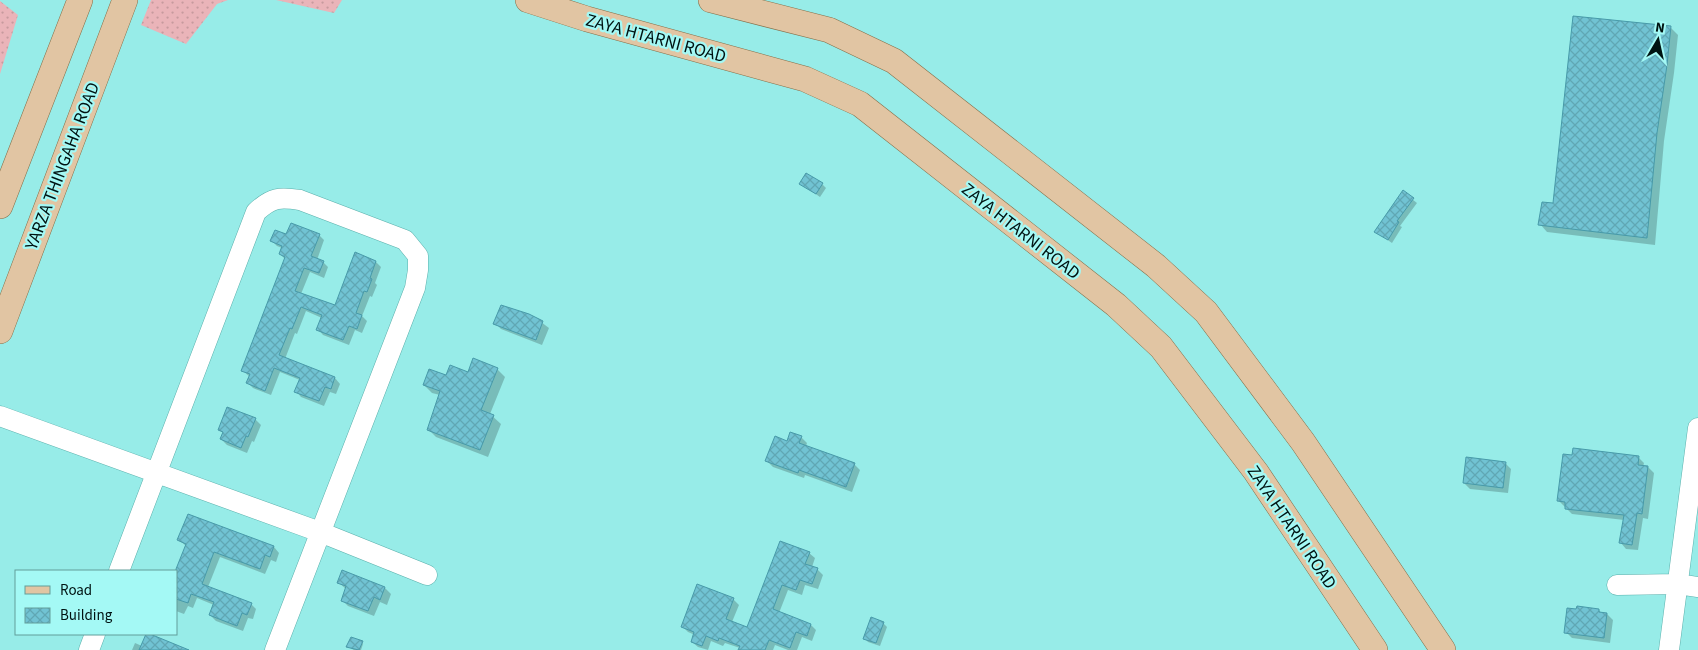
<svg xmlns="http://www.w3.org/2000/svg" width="1698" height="650" font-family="'Source Sans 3',sans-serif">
<defs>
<pattern id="garden-dots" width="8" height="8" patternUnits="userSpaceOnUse" patternTransform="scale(1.25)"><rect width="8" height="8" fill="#eab4b9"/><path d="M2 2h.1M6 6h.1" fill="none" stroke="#c79a9e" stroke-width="1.8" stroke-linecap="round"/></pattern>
<pattern id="building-cross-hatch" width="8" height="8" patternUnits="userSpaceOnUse" patternTransform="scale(1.25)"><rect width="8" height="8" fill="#71c3d3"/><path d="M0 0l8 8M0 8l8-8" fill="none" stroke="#60a7b4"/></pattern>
</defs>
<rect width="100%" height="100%" fill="#97ece8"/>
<path fill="url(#garden-dots)" d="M 151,0 L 228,0 L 217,4 L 186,44 L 141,25 Z
M 276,0 L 342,0 L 334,13 Z
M 0,1 L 18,15 L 0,74 Z"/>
<path fill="#0003" d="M 1670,27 L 1678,35 L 1674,73 L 1664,141 L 1655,245 L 1547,232 L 1540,224 L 1554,205 Z
M 801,184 L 822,184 L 826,188 L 820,197 Z
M 1403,192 L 1417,203 L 1400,226 L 1402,227 L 1392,243 L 1376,232 Z
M 319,235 L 324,240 L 317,260 L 323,262 L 328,267 L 324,278 L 310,272 L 301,294 L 336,306 L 376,262 L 381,267 L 375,283 L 377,285 L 372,297 L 370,296 L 362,316 L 367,321 L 362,333 L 355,330 L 349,345 L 323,335 L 318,329 L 322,318 L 306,311 L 297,334 L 295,333 L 285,359 L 335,378 L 340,384 L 336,394 L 330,392 L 324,406 L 301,397 L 296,391 L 300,380 L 280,372 L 271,395 L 253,388 L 248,383 L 250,377 L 243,371 L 285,259 L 280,254 L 282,248 L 277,246 L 272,241 L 287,236 Z
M 541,322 L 549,328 L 542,345 L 501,329 L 495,323 Z
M 497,369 L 505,377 L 490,414 L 501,424 L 488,457 L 436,437 L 428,429 L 440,395 L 432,393 L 424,385 L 447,377 Z
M 255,419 L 261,425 L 254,442 L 252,441 L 247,453 L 227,445 L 221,439 L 223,433 L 220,430 Z
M 801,437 L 807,443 L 806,446 L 854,464 L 860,470 L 852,492 L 805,475 L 804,478 L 773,467 L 767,461 Z
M 1638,457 L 1644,463 L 1643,467 L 1648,467 L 1654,473 L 1648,519 L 1643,518 L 1638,550 L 1626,549 L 1621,543 L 1624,520 L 1572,514 L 1558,500 Z
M 1505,463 L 1511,469 L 1508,493 L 1470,489 L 1464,483 Z
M 188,516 L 274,547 L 279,553 L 276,562 L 271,560 L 265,574 L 220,557 L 208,587 L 251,604 L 256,609 L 253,619 L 248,618 L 243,631 L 216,621 L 210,615 L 214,605 L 197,598 L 193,608 L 188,606 L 184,614 L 176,611 L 176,572 L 186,546 L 179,540 Z
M 780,543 L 809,553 L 815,558 L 812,567 L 817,569 L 823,575 L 818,589 L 805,585 L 802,595 L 788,590 L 779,613 L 811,625 L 816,630 L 812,641 L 802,637 L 797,650 L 788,650 L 775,645 L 773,650 L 739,650 L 740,648 L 725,643 L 723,646 L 711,641 L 708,650 L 698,647 L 692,642 L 695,635 L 688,632 L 683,627 L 733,599 L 739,605 L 732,622 L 748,628 Z
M 343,572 L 385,588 L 391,594 L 387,605 L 380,602 L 374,616 L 348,606 L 342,600 L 346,589 L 339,583 Z
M 1599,610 L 1602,614 L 1607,614 L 1613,620 L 1610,643 L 1572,638 L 1566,632 Z
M 883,623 L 887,627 L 880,646 L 868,642 L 864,638 Z
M 362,642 L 363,644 L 361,650 L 354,650 L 348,647 Z
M 135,643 L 142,646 L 167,650 L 132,650 Z"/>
<path fill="url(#building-cross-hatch)" stroke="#479aa9" d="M 1573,16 L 1671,26 L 1667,65 L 1657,133 L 1647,238 L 1538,225 L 1542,202 L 1553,203 Z
M 806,173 L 823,183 L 816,194 L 799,184 Z
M 1403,190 L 1414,198 L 1397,221 L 1399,222 L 1388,240 L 1374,232 Z
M 291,223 L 320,234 L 311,256 L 324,261 L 319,273 L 304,268 L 295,291 L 335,305 L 355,252 L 376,261 L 370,278 L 372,279 L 367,292 L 364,291 L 356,313 L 362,315 L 357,329 L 349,326 L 343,340 L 316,330 L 322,315 L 301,307 L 292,329 L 290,328 L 279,355 L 335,377 L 331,389 L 325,387 L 319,401 L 294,392 L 300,378 L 274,368 L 265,391 L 246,383 L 250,374 L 241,371 L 285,257 L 279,254 L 282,246 L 270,241 L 275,230 L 286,234 Z
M 501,305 L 529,314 L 543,321 L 536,340 L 493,324 Z
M 473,358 L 498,368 L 481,410 L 494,415 L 480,450 L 427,430 L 440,391 L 423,385 L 429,369 L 446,375 L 450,365 L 468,372 Z
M 227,407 L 256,418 L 248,437 L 246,436 L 241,448 L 220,439 L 223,432 L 218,430 Z
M 790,432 L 802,436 L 799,443 L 855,463 L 846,487 L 799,470 L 798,473 L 765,461 L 775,436 L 787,441 Z
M 1573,448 L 1639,456 L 1638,465 L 1648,466 L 1642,514 L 1637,513 L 1632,545 L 1619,543 L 1624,515 L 1565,509 L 1565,502 L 1557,501 L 1563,454 L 1572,455 Z
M 1466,457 L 1506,462 L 1503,488 L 1463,483 Z
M 188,514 L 274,546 L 270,557 L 265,555 L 260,569 L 214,552 L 202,584 L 252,603 L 247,615 L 242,613 L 237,626 L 209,615 L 214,602 L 191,594 L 188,603 L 176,599 L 176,569 L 186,544 L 177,540 Z
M 780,541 L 810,552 L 805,564 L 818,568 L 812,584 L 800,580 L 796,590 L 782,585 L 773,609 L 811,624 L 807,636 L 796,632 L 790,648 L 769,640 L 765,650 L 738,650 L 740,646 L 719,638 L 718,641 L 706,636 L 702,646 L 691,642 L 694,632 L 681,627 L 697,584 L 734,598 L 726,619 L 747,627 Z
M 342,570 L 385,587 L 380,600 L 374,597 L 368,611 L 341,601 L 346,586 L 337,583 Z
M 1577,606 L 1599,609 L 1599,612 L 1607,613 L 1604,638 L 1564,633 L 1567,608 L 1576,609 Z
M 871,617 L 884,622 L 876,643 L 863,639 Z
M 146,634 L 150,634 L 189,650 L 139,650 Z
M 351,637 L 363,641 L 359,650 L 346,647 Z"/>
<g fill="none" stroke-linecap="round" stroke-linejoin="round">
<g stroke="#5bb0ac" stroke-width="21">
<path id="minor" d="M 0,416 L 320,532 L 427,575
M 119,571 L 256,212 C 272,197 280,197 300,200 L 405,240 L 418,256 L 418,270 L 415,288 L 275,650
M 1617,585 L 1678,584 L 1698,587
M 89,650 L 95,634
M 1669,650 L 1698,428"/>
</g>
<g stroke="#856e48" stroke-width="26">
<path id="major" d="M 528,0 L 587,19 L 805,79 L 860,104 L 1116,305 L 1161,347 L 1256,472 L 1375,650
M 711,0 L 829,30 L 894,61 L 1156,266 L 1206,312 L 1303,442 L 1443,650
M 0,206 L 80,0
M 0,331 L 125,0"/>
</g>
<use href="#minor" stroke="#fff" stroke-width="20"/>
<use href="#major" stroke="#e1c5a3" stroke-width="25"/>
</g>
<g text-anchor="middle" stroke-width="4.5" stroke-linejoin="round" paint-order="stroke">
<g font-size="18" fill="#001312" stroke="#a4f9f5">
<text transform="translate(656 38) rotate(15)" y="6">ZAYA HTARNI ROAD</text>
<text transform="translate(62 166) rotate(-69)" y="6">YARZA THINGAHA ROAD</text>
<text transform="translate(1021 231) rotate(38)" y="6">ZAYA HTARNI ROAD</text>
<text transform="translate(1292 527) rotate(56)" y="6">ZAYA HTARNI ROAD</text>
</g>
</g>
<rect x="15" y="570" width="162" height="65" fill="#a4f9f5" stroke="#629d9a"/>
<rect x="25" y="586" width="25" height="8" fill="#e1c5a3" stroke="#629d9a"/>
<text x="60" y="595" font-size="15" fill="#001312">Road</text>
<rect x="25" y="608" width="25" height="15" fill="url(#building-cross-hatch)" stroke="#629d9a"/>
<text x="60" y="620" font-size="15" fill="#001312">Building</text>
<g transform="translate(1658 40) rotate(9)" stroke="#a4f9f5" stroke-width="4" paint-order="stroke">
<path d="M0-4L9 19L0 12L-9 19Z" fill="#001312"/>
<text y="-8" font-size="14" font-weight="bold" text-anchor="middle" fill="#001312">N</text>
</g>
</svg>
